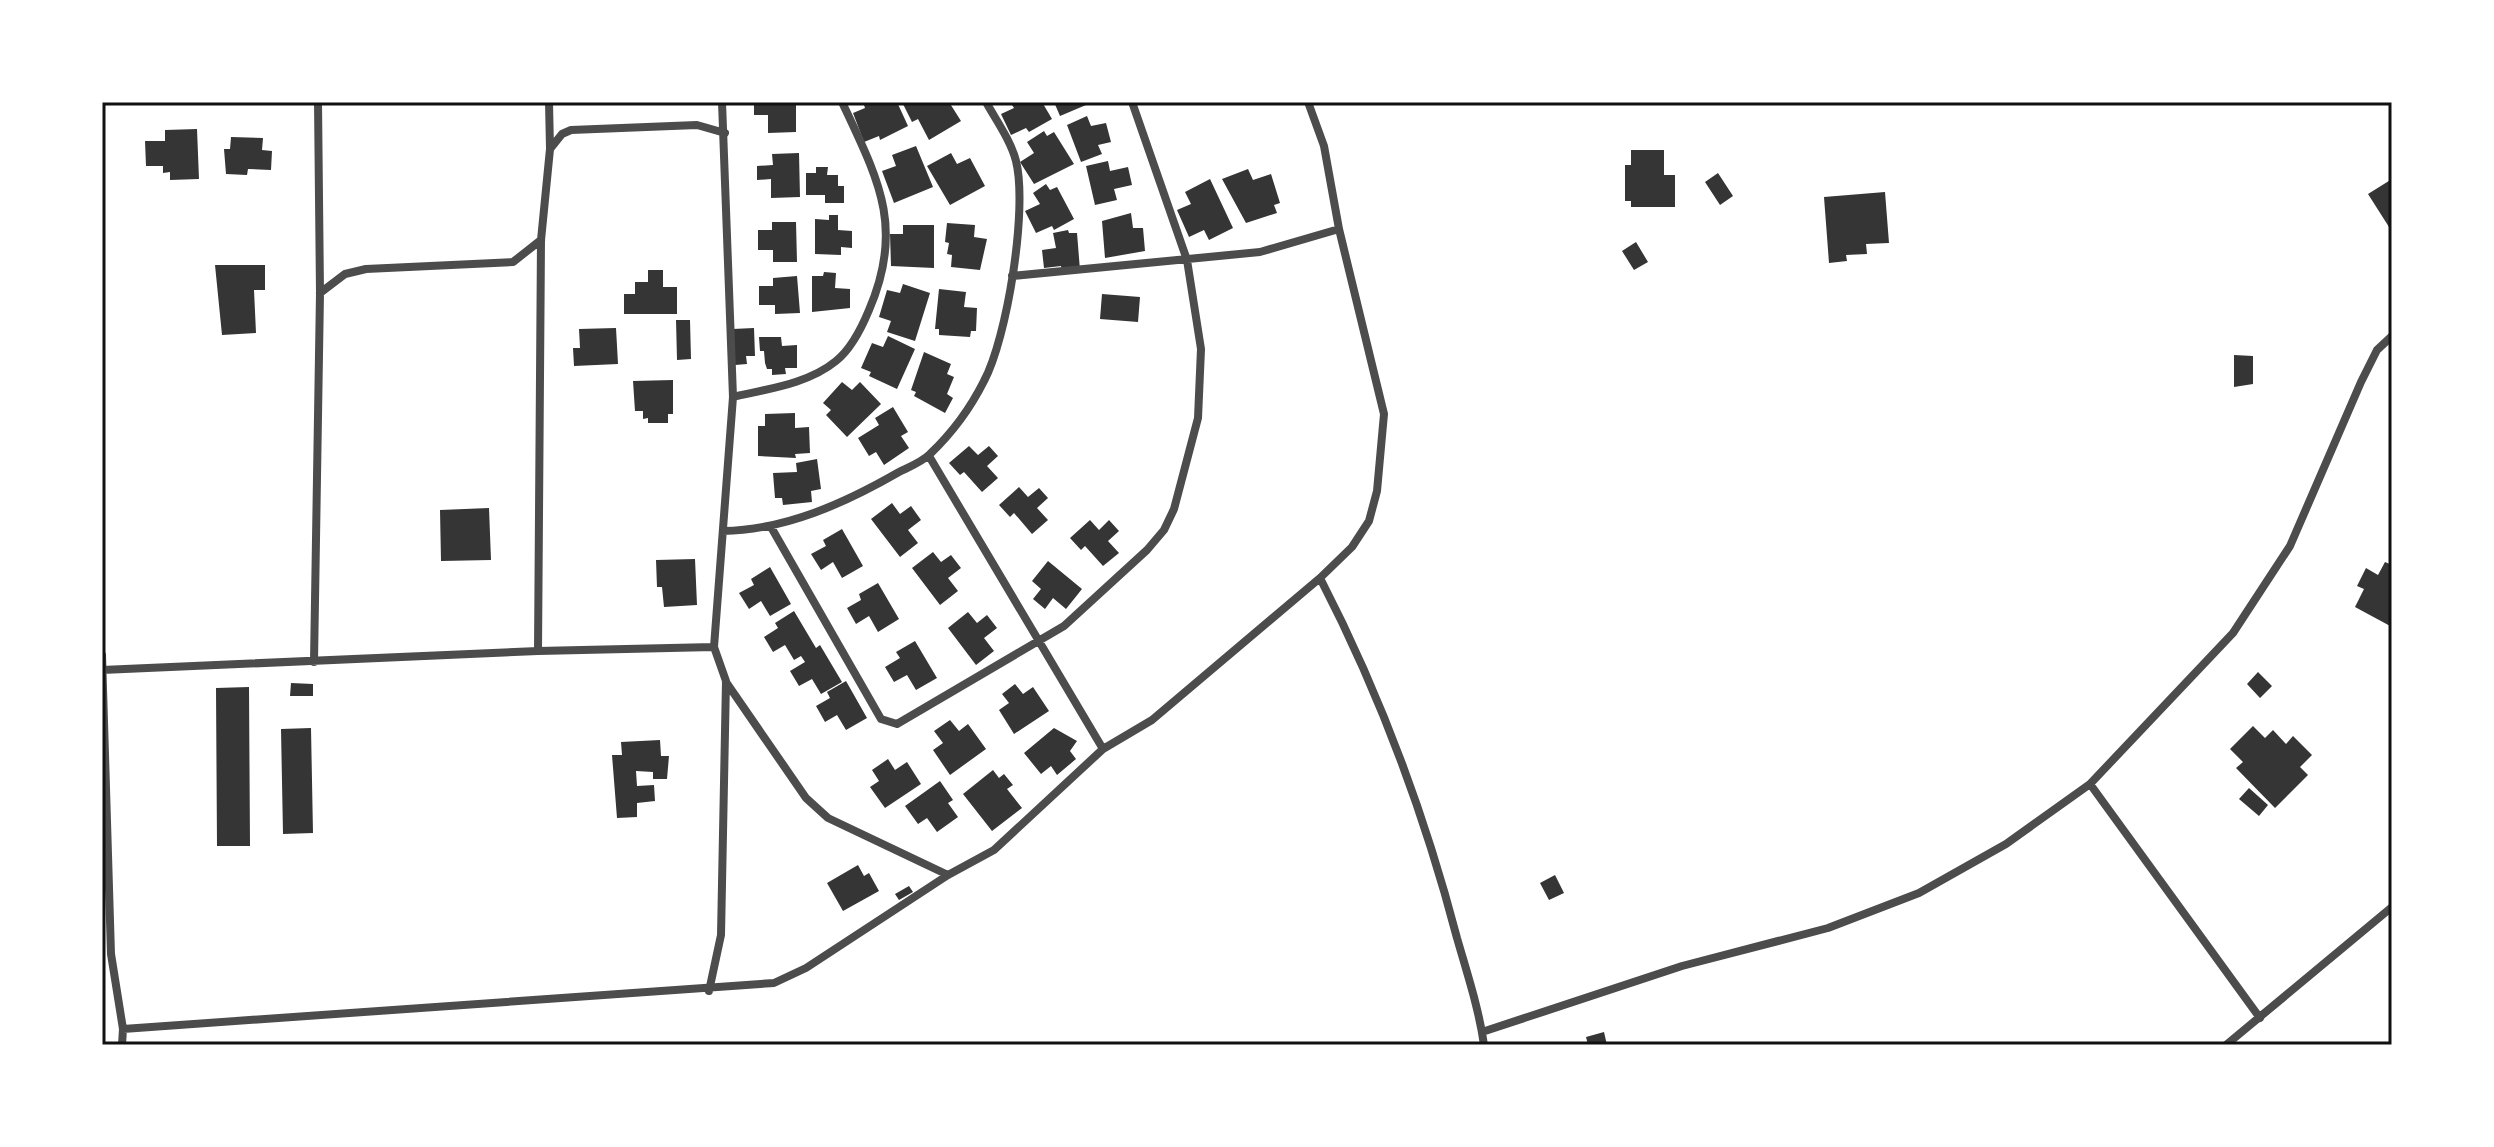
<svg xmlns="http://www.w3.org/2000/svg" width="2494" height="1147" font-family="'Open Sans',sans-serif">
<rect width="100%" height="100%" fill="#fff"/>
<path fill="#353535" d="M 754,102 L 796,102 L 796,132 L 768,133 L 768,115 L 754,115 Z
M 863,102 L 897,102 L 908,126 L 880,140 L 879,136 L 864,142 L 853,113 L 865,108 Z
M 906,102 L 949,102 L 961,121 L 929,140 L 918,119 L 912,122 L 903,104 Z
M 1010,102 L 1042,102 L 1052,119 L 1029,132 L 1026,128 L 1011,135 L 1001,114 L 1014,108 Z
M 1054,102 L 1085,102 L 1086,105 L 1060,116 Z
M 1087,116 L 1091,126 L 1106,123 L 1111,142 L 1098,145 L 1102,154 L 1081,162 L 1067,125 Z
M 197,129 L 199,179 L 170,180 L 170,172 L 163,173 L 163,166 L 146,166 L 145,141 L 165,141 L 165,130 Z
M 1044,131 L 1047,136 L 1054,132 L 1074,164 L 1034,184 L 1020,162 L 1034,153 L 1027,142 Z
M 231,137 L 263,138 L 262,150 L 272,151 L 271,170 L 248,169 L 247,175 L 226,174 L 224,149 L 230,149 Z
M 916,146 L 933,187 L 894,203 L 882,171 L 896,166 L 892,155 Z
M 1631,150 L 1664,150 L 1664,175 L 1675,175 L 1675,207 L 1631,207 L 1631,201 L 1625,201 L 1625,165 L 1631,165 Z
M 799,153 L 800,197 L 771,198 L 771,179 L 757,180 L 757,166 L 773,165 L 772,154 Z
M 951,153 L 957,164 L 970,158 L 985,186 L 950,205 L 927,166 Z
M 1108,161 L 1110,171 L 1128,167 L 1132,185 L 1114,189 L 1117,200 L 1095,205 L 1086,166 Z
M 816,167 L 828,167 L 827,175 L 838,175 L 838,186 L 844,186 L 844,203 L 825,203 L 825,195 L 806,195 L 806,173 L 816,173 Z
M 1248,169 L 1253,180 L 1271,174 L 1280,203 L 1274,205 L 1277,213 L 1246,223 L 1222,179 Z
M 1718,173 L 1733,196 L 1720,205 L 1705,182 Z
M 1210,179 L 1233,228 L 1209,240 L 1204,230 L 1189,237 L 1177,210 L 1191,204 L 1185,192 Z
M 2392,179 L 2392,225 L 2389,227 L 2368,194 Z
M 1046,184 L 1050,190 L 1057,187 L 1074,219 L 1054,230 L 1052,226 L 1036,233 L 1025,211 L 1040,204 L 1033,193 Z
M 1885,192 L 1889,243 L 1866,244 L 1867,254 L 1846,255 L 1847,261 L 1829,263 L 1824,197 Z
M 1131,213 L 1133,228 L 1143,228 L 1145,251 L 1105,258 L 1102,221 Z
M 829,215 L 838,215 L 838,230 L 852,231 L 852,248 L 841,247 L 841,255 L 815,254 L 815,219 L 829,220 Z
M 772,222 L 796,222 L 797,262 L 773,262 L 773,250 L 758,250 L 758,230 L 772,230 Z
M 947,223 L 975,225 L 974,237 L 987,239 L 980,270 L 951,267 L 952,255 L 947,254 L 949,243 L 945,242 Z
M 903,225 L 934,225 L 934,268 L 891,266 L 890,234 L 903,234 Z
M 1068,230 L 1069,233 L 1077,233 L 1080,270 L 1062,272 L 1061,266 L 1044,268 L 1042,250 L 1056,248 L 1053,233 Z
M 1636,242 L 1648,262 L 1634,270 L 1622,251 Z
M 215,265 L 265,265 L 265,290 L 254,290 L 256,333 L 222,335 Z
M 648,270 L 663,270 L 663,287 L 677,287 L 677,314 L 624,314 L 624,294 L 635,294 L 635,282 L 648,282 Z
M 824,272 L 836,273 L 835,288 L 850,289 L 850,308 L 812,312 L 812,276 L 823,276 Z
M 797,276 L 800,313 L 775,314 L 775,305 L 759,305 L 759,286 L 773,286 L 773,278 Z
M 903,284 L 930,293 L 915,341 L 887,332 L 891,321 L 879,317 L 887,290 L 900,293 Z
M 939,289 L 966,292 L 964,307 L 977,308 L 976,331 L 971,331 L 970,337 L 939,335 L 939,329 L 935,329 Z
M 1102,294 L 1140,297 L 1138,322 L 1100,319 Z
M 676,320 L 690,320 L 691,359 L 677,360 Z
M 616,328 L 618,364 L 574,366 L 573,348 L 580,348 L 579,329 Z
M 754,328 L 755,356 L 746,356 L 747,364 L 735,365 L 733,329 Z
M 888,336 L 915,349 L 897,389 L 869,376 L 871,372 L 861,368 L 872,343 L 883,347 Z
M 759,337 L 781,337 L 782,346 L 797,345 L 797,368 L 785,368 L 786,374 L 772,375 L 772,369 L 767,369 L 765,363 L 764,351 L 760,351 Z
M 924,352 L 951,364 L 947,374 L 954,377 L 947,394 L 953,398 L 945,413 L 914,396 L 916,392 L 911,390 Z
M 2234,355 L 2253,356 L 2253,384 L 2234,387 Z
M 673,380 L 673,414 L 668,414 L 668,423 L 648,423 L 648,418 L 643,419 L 643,411 L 635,411 L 633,381 Z
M 842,382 L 852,390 L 860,382 L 881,404 L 847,437 L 826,415 L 831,410 L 823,403 Z
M 893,407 L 908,432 L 901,436 L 909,448 L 884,465 L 876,452 L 869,456 L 858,438 L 879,425 L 875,418 Z
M 795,413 L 795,428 L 809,427 L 810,453 L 795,454 L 796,458 L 758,456 L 758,426 L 765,426 L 765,414 Z
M 969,446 L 978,455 L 989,446 L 998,456 L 987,466 L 998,478 L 982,492 L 964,472 L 960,475 L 949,463 Z
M 817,459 L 821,489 L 811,491 L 812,502 L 783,505 L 782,498 L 775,498 L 773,473 L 797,472 L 796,463 Z
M 1019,487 L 1028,497 L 1039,488 L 1048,498 L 1037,508 L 1048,520 L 1032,534 L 1014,513 L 1010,517 L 999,505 Z
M 892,503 L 900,514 L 911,506 L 921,520 L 908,530 L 918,543 L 900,557 L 871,519 Z
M 489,508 L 491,560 L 441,561 L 440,510 Z
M 1090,520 L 1099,530 L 1109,520 L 1119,531 L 1108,541 L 1119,553 L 1103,566 L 1085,546 L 1081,550 L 1070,538 Z
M 842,529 L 863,566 L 842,578 L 833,562 L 821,570 L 811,554 L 826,546 L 823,540 Z
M 933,552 L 941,562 L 951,555 L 961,568 L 948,578 L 958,591 L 940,605 L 912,568 Z
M 695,559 L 697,605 L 664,607 L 662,587 L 657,587 L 656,560 Z
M 1048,561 L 1082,589 L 1066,609 L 1053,598 L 1045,609 L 1033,599 L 1041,589 L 1032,581 Z
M 2385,562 L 2392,565 L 2392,627 L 2355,607 L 2364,589 L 2357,586 L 2366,568 L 2378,575 Z
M 770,567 L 791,604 L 770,616 L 761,601 L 749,609 L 739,593 L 754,585 L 751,579 Z
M 878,583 L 899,619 L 878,632 L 869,616 L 856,624 L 847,608 L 861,600 L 859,594 Z
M 794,611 L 816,648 L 820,645 L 842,682 L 821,694 L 812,679 L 799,686 L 790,671 L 805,662 L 801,656 L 794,660 L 785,645 L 773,652 L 764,637 L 778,628 L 775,623 Z
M 968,612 L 977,623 L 987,615 L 997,628 L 984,638 L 994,651 L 976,665 L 948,628 Z
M 915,641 L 937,678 L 916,690 L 907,675 L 894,682 L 885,667 L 900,658 L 896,652 Z
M 2258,672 L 2272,686 L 2260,698 L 2247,684 Z
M 846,681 L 867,718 L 846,730 L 837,715 L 825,722 L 816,706 L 830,698 L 827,692 Z
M 291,683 L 313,684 L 313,696 L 290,696 Z
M 1015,684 L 1023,694 L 1033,687 L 1049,711 L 1014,734 L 999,710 L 1009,703 L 1002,694 Z
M 249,687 L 250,846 L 217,846 L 216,688 Z
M 950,720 L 959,731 L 968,724 L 986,749 L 950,775 L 933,750 L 943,743 L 934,731 Z
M 2253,726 L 2265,738 L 2273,730 L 2286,744 L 2293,736 L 2312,755 L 2300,767 L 2308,775 L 2275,808 L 2236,768 L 2243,762 L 2230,749 Z
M 311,728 L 313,833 L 283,834 L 281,729 Z
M 1054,728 L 1077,741 L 1070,751 L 1076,759 L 1057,775 L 1051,766 L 1041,774 L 1024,753 Z
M 660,740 L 661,756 L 669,756 L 667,779 L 653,779 L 653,772 L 636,771 L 637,786 L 654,785 L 655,801 L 637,803 L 637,817 L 617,818 L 612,755 L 622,755 L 621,742 Z
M 888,759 L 895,770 L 907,762 L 921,784 L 885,808 L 870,787 L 879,781 L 872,770 Z
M 993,770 L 999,778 L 1004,774 L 1013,785 L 1007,789 L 1022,808 L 992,831 L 963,794 Z
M 940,781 L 953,800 L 948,803 L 958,817 L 937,832 L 927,818 L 918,824 L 905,806 Z
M 2249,788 L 2268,805 L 2259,816 L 2239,799 Z
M 858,865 L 864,876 L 869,873 L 879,891 L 843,911 L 827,883 Z
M 1555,875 L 1564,893 L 1549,900 L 1540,883 Z
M 909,886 L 913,892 L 899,900 L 895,894 Z
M 1604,1032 L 1607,1045 L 1588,1045 L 1586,1037 Z"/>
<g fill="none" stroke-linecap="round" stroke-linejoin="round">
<path stroke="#4c4c4c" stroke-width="8" d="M 549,102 L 550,149
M 1308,102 L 1324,146 L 1339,229 L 1384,414 L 1377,491 L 1369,521 L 1352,547 L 1320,578 C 1380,694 1424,812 1457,938 C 1467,973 1479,1009 1484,1045
M 1012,276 L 1260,252 L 1339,229
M 320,293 L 345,274 L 366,269 L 513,262 L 541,240
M 733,397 C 767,389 808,384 836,361 C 851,349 862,327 869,310 C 905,227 878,179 842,102
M 929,456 L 1103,749
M 771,527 L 881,719 L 897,724 L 1064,626 L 1147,550 L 1164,530 L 1174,509 L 1198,418 L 1201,349 L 1187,260 L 1132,102
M 723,531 C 786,530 845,503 899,472 C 909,467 922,462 930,454 C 951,434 971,407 984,381 C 1007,338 1028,209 1016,161 C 1011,141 996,120 986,102
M 538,651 L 541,240 L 550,149 L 562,134 L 571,130 L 697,125 L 725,133
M 102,655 L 111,954 L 123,1029 L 122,1045
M 314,662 L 320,293 L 318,102
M 102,670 L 538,651 L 714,647
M 726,682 L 806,798 L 828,818 L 948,875
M 2090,784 L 2260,1018
M 709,991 L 721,935 L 726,681 L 714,647 L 733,397 L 722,102
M 123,1029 L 774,983 L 806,968 L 948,875 L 994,850 L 1103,749 L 1152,720 L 1320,578
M 1482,1032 L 1682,966 L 1828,928 L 1919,893 L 2006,844 L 2090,784 L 2233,633 L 2290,546 L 2361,382 L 2377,350 L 2392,336
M 2226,1045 L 2392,907"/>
</g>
<rect width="2494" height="1147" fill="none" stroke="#ffffff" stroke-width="208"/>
<rect x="104" y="104" width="2286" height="939" fill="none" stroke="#111" stroke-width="3"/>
</svg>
